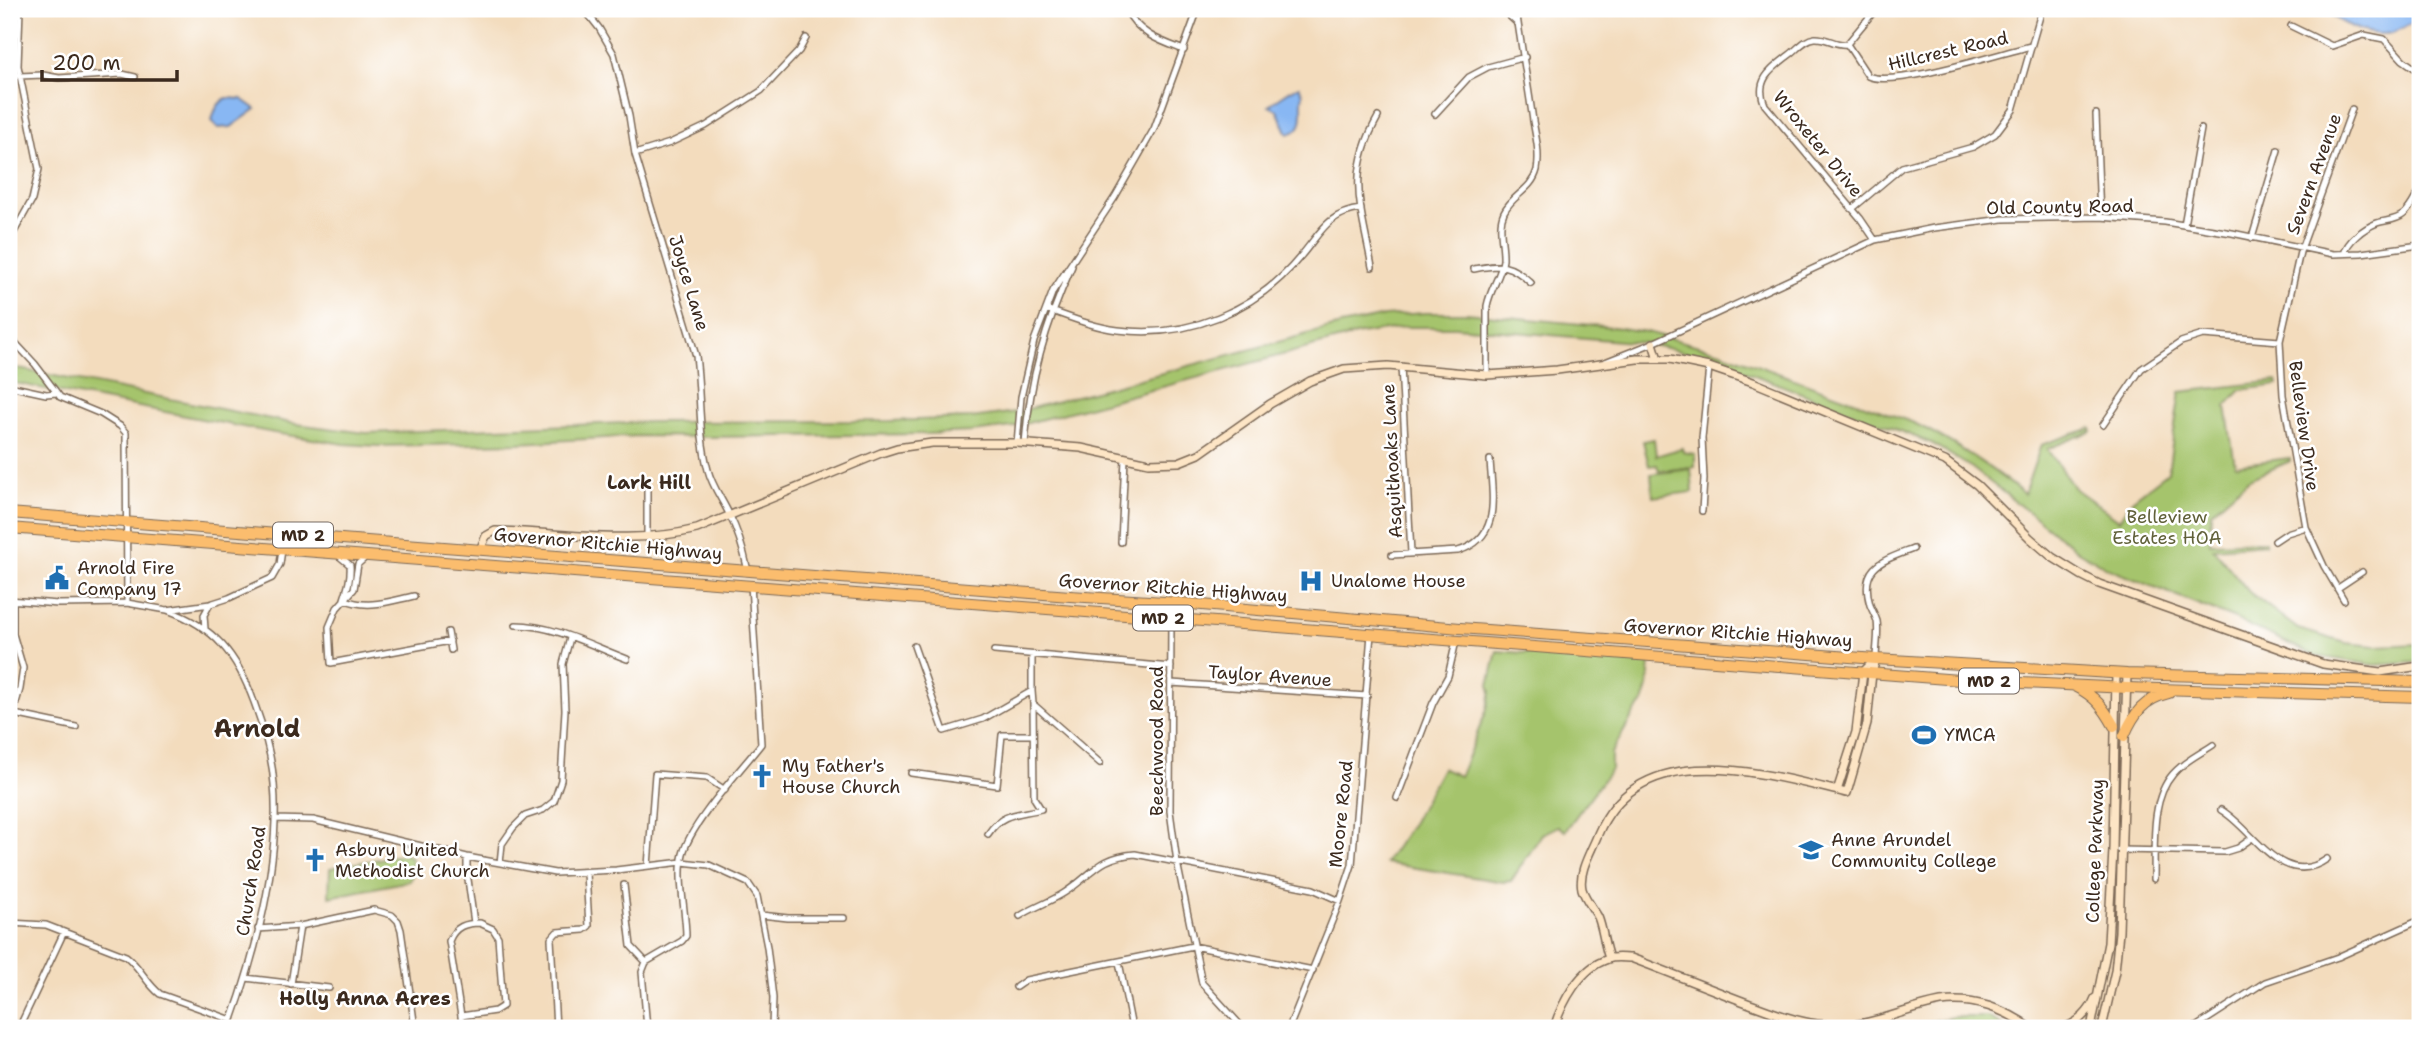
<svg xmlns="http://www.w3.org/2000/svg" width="2429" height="1037" font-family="'Shantell Sans',sans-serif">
<rect width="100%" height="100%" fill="#fff"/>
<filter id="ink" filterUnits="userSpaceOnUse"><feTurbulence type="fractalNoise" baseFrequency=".0143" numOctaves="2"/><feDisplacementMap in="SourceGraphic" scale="14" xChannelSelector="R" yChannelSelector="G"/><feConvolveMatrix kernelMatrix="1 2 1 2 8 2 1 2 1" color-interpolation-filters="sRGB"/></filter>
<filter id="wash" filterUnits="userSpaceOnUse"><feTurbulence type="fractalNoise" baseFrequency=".00686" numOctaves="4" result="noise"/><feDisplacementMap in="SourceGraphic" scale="28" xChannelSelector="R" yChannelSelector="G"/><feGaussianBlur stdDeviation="1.57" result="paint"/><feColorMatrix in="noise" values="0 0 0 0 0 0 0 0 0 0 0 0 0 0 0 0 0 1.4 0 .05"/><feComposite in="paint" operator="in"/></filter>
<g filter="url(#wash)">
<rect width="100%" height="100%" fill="#f3dcbd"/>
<path fill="#a5c46c" stroke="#707745" stroke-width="2" d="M 1424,313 L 1466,313 L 1613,327 L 1647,332 L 1721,352 L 1914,423 C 1954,442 1989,466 2024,494 L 2041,445 L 2091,428 L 2092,431 L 2047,449 L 2074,488 L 2119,520 L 2132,500 L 2168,472 L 2180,392 L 2277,381 L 2278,385 L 2241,390 L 2226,406 L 2235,465 L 2290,458 L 2290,461 L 2249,479 L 2211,512 L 2210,543 L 2265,541 L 2265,544 L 2213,548 L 2249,592 L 2298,629 L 2346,643 L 2375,646 L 2420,644 L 2420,662 L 2375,665 L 2316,656 L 2235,619 L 2109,569 L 2078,551 L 1972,468 L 1931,443 L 1713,359 L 1645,343 L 1455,327 L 1405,327 L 1360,334 L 1013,427 L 972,432 L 927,434 L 709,437 L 639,436 L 518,443 L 378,446 L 344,444 L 274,433 L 9,382 L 9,367 L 296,424 L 366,433 L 650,422 L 890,421 L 971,418 L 1017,412 L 1341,325 L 1385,316 Z
M 1654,439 L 1656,456 L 1682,448 L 1683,452 L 1695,454 L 1695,467 L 1659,471 L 1657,465 L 1649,466 L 1643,441 Z
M 1691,469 L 1693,492 L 1653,497 L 1651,474 Z
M 1497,651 L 1650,662 L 1648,687 L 1643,703 L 1635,712 L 1611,753 L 1611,769 L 1565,831 L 1558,826 L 1542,834 L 1511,881 L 1504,882 L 1385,863 L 1413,822 L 1442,768 L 1459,776 L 1461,773 L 1486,712 L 1491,692 L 1489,685 Z
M 405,854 L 411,858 L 413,872 L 410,881 L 329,897 L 330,868 Z
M 1953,1017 L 1988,1017 L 2008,1028 L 1900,1028 Z"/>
<path fill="#88b7f3" stroke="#627088" stroke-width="2" d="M 2325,9 L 2420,9 C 2420,18 2416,22 2408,25 C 2403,28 2397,31 2392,33 C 2371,38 2339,24 2325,9 Z
M 1299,86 L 1303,94 C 1299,108 1309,129 1288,134 L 1277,110 L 1269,106 C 1272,102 1293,88 1299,86 Z
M 227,98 L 242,99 L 256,109 L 231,127 L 218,128 L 212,121 C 214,111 218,102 227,98 Z"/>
</g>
<g filter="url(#ink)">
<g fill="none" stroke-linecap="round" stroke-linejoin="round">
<g stroke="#7b6856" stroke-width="8">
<path id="street" d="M 584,9 L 599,28 L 614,54 L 629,116 L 635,154 L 696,356 C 701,394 698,432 708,470 C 712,486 722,499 729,514 C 738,531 744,552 748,571
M 1126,9 C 1138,34 1160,41 1184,50
M 1502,9 L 1517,23
M 2291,26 L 2332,46 L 2364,35 L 2384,39 L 2403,60 L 2420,72
M 1847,44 L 1868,76 C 1894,88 1998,54 2031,46
M 19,76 L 43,75 L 59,78 L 122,74 L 135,77
M 1435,114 L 1469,77 L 1488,67 L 1525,57
M 2096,114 L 2100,217
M 635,154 L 670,143 L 706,126 L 761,91 L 799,51 L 806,38
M 1852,209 L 1902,167 L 1973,147 L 1995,134 L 2013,110 L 2042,9
M 2184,225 L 2201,129
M 2252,238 L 2278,150
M 1875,240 L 1860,218 L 1765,105 C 1754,81 1771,69 1788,56 C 1797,50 1804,39 1815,38 C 1827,37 1836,46 1847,44 L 1876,9
M 9,241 L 32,200 L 39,169 L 18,66 L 20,9
M 2344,254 C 2347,241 2364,228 2377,223 C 2386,220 2396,221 2404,214 C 2411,208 2415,198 2420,190
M 1372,267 C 1361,207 1346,174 1378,117
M 1474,269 C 1501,264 1510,263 1531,283
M 1046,309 C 1069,317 1093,327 1118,330 C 1187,339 1256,311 1300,257 C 1320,234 1327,213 1361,209
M 9,336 L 35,364 L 60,397 L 101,414 L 120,426 L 126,433 L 127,603
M 1605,362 L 1653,343 L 1875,240 L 1934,228 L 2003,219 L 2100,217 L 2165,222 L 2232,233 L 2333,254 L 2361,253 L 2420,245
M 1401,366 L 1411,553
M 1487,375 L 1487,306 C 1490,289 1501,276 1503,260 C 1504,244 1497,227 1504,212 C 1512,195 1532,190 1537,170 C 1540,154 1536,137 1533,121 C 1528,84 1521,46 1516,9
M 9,386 L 46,394 L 56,393
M 2103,425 L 2141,369 L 2181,342 L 2203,335 L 2280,341
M 1017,443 L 1021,397 L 1034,341 L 1053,291 L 1115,197 L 1154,129 L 1198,9
M 1025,443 C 1030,378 1045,326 1072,266
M 647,484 L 647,538
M 1702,511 L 1704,479 L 1702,438 L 1709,367
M 2275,541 L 2287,533 L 2306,527
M 1121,542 L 1125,459
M 1392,555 L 1458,551 C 1502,538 1492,496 1490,460
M 339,556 L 350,565 C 351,577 348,587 344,599
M 366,557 L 358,564 L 354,589 L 337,608 L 329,627 L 331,663 L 450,641
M 2338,588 L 2362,572
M 344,599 C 367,610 390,601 414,596
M 9,600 L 58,604 L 127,603 L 167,610 L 210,604 L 229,598 L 272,578 L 280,564 L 282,550
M 2344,600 L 2324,566 L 2306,527 L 2283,395 L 2280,341 L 2300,252 L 2352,109
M 167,610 C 215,627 237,655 254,702 C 264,729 272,756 274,784 C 281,860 255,957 229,1028
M 1171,619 L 1170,811 L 1177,862 L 1202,983 L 1243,1028
M 516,625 C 554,625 592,646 627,659
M 205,629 L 204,615 L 210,604
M 448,632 L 451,650
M 914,646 L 944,731 L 983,719 L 1032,691 L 1032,655
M 994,651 L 1171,667
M 1876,659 C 1876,648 1879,632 1877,621 C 1875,615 1872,610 1870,605 C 1859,566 1882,561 1913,549
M 1171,683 L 1367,696
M 1032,691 L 1033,704 L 1100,763
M 14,714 L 76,727
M 9,727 L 20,689 L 23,668 L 13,634 L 13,601
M 911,773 L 997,785 L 1002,735 L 1033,735
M 1397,798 L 1433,703 L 1448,676 L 1456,641
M 2221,810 C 2253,828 2282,891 2327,859
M 275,819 L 313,820 L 467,857 L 555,873 L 616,870 L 682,862 L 709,865 L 748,883 L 757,896 L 767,947 L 773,998 L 772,1028
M 988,834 C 1002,812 1018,815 1041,809 L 1034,798 L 1033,704
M 2119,850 L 2225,852 L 2238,848 L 2252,838
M 467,857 L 467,872 L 474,923
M 500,863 L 502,844 L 513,828 L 525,816 L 543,810 L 554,801 L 561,780 L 565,710 L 563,664 L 570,638
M 648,866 L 655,774 L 707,778 L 725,790
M 2154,879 C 2155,845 2150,800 2173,774 C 2184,761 2200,754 2213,745
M 624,885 L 631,946 L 646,962
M 761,915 L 788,918 L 844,918
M 1020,916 C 1034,907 1050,902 1064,893 C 1093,875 1097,857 1135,854 L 1313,889 L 1340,901
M 9,923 L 46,925 L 126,956 C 140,967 146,983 160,994 L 232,1020
M 480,923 L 493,929 L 498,937 L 503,1006 L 495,1011 L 461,1016 L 449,941 C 455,926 466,923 480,923 Z
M 258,929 L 300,926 L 374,910 L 392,915 L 398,921 L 401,930 L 415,1028
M 1119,962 L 1132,1028
M 246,978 L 329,988
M 291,984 L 300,926
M 1016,987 L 1026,980 L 1193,946 L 1313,970
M 461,1016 L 462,1028
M 19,1028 L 64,932
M 556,1028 L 551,939 L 557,932 L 584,930 L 589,926 L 586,873
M 647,1028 L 642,972 L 646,962 L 682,941 L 686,936 C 686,911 677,878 683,854 C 691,823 740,771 761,744 L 751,585
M 1289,1028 L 1340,901 L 1352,865 L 1371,634
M 2194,1028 L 2265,982 L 2338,957 L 2420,920"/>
</g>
<g stroke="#7b6856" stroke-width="10">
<path id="secondary" d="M 1653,343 L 1658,359
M 480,550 L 486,536 L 495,531 C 563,532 630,546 697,529 L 881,453 L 897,448 L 932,443 L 1017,443 L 1081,448 L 1149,463 L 1179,462 L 1199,454 L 1270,404 L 1310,381 L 1344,369 L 1388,366 L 1487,375 L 1557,370 L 1637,359 L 1670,359 L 1709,367 L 1753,382 L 1945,461 L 1977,485 L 2030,538 L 2052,557 L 2081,575 L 2099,584 L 2323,664 L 2380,672 L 2420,666
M 1837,791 L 1856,732 L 1863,672 L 1875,660
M 1609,958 C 1604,945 1603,929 1598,917 C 1593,908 1585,899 1582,889 C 1578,871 1592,850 1598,834 C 1641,734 1768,775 1847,793 L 1867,724 L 1872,673 L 1876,659
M 1554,1028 C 1562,1002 1580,968 1608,959 C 1615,956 1624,958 1631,958 C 1671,973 1710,989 1750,1004 C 1772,1012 1794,1021 1817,1024 C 1869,1031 1894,1011 1941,1002 C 1974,997 2006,1010 2031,1028
M 1779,1028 L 1784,1016
M 2064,1028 C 2079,1022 2089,1013 2095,998
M 2091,1028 L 2108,943 L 2113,850 L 2116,673
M 2102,1028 L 2115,971 L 2119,932 L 2127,674"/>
</g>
<g stroke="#7b6856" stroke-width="12">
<path id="highway" d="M 9,513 L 1070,596 L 1180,603 L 1460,628 L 1876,659 L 2127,674 L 2420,682
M 9,528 L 1959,680 L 2127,688 L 2420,697
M 2076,687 C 2095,696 2104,708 2114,726
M 2124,736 C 2134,713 2144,699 2169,693"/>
</g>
<use href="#street" stroke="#fff" stroke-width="5"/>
<use href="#secondary" stroke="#fde5c5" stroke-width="7"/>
<use href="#highway" stroke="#fbbd6e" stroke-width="10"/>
</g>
</g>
<defs>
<g id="civic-bare" transform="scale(1.89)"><path d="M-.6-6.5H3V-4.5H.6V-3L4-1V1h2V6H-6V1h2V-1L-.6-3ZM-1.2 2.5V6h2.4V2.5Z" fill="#1f6fb2" stroke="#fff" stroke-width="2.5" paint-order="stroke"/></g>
<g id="hospital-bare" transform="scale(1.89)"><path d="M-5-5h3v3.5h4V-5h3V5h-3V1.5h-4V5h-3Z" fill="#1f6fb2" stroke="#fff" stroke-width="2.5" paint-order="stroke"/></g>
<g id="stadium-bare" transform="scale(1.89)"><path d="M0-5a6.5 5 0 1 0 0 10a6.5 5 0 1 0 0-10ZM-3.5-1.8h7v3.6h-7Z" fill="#1f6fb2" stroke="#fff" stroke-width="2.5" paint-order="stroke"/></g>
<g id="church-bare" transform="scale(1.89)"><path d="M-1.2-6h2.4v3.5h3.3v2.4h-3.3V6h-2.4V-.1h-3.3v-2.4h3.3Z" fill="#1f6fb2" stroke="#fff" stroke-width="2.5" paint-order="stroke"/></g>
<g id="university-bare" transform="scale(1.89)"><path d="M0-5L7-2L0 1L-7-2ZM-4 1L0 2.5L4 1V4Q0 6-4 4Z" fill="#1f6fb2" stroke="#fff" stroke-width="2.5" paint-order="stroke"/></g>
</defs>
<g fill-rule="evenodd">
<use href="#civic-bare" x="57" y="578"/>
<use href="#hospital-bare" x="1311" y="581"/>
<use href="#stadium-bare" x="1924" y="735"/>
<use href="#church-bare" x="762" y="776"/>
<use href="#university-bare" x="1811" y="850"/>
<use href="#church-bare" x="315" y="860"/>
</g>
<g text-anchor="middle" stroke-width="5" stroke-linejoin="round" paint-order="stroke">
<g fill="#fff" stroke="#766a62" stroke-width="2">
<rect x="273" y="522.5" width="60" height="25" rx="5"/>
<rect x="1133" y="605.5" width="60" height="25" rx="5"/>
<rect x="1959" y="668.5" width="60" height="25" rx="5"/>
</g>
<g font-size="16" font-weight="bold" fill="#3b2a1e">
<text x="303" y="541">MD 2</text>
<text x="1163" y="624">MD 2</text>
<text x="1989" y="687">MD 2</text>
</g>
<g font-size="18" fill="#3b2a1e" stroke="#fff">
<text transform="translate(1948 51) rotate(-13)" y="6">Hillcrest Road</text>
<text transform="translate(1818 144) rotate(51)" y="6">Wroxeter Drive</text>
<text transform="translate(2314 174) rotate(-70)" y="6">Severn Avenue</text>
<text transform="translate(2060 207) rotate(-1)" y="6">Old County Road</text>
<text transform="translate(689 283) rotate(73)" y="6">Joyce Lane</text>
<text transform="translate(2304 426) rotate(82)" y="6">Belleview Drive</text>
<text transform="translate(1392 461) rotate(-93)" y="6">Asquithoaks Lane</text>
<text transform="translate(608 544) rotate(5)" y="6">Governor Ritchie Highway</text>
<text transform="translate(1173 588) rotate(4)" y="6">Governor Ritchie Highway</text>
<text transform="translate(1738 633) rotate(4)" y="6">Governor Ritchie Highway</text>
<text transform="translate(1270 676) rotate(4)" y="6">Taylor Avenue</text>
<text transform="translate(1157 741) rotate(-90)" y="6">Beechwood Road</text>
<text transform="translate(1341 814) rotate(-84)" y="6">Moore Road</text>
<text transform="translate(2095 851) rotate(-88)" y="6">College Parkway</text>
<text transform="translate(251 881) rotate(-81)" y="6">Church Road</text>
</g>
<g font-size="18" fill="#606039" stroke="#fff">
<text x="2167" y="523">Belleview<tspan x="2167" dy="21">Estates HOA</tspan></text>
</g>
<g font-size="18" fill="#3b2a1e" stroke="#fff" text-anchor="start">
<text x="77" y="574">Arnold Fire<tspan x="77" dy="21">Company 17</tspan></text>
<text x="1331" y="587">Unalome House</text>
<text x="1944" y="741">YMCA</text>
<text x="782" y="772">My Father's<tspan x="782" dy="21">House Church</tspan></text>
<text x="1831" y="846">Anne Arundel<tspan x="1831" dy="21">Community College</tspan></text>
<text x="335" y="856">Asbury United<tspan x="335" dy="21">Methodist Church</tspan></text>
</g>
<g font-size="19" font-weight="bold" fill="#3b2a1e" stroke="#fff">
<text x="649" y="489">Lark Hill</text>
<text x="365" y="1005">Holly Anna Acres</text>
</g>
<g font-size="24" font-weight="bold" fill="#3b2a1e" stroke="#fff">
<text x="257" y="737">Arnold</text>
</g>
</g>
<rect width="2429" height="1037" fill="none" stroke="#fff" stroke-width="35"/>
<path d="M42 70v10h135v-10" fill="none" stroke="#3b2a1e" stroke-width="3.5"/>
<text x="52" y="70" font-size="21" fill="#3b2a1e" stroke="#ffffff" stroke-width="5" paint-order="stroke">200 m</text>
</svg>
